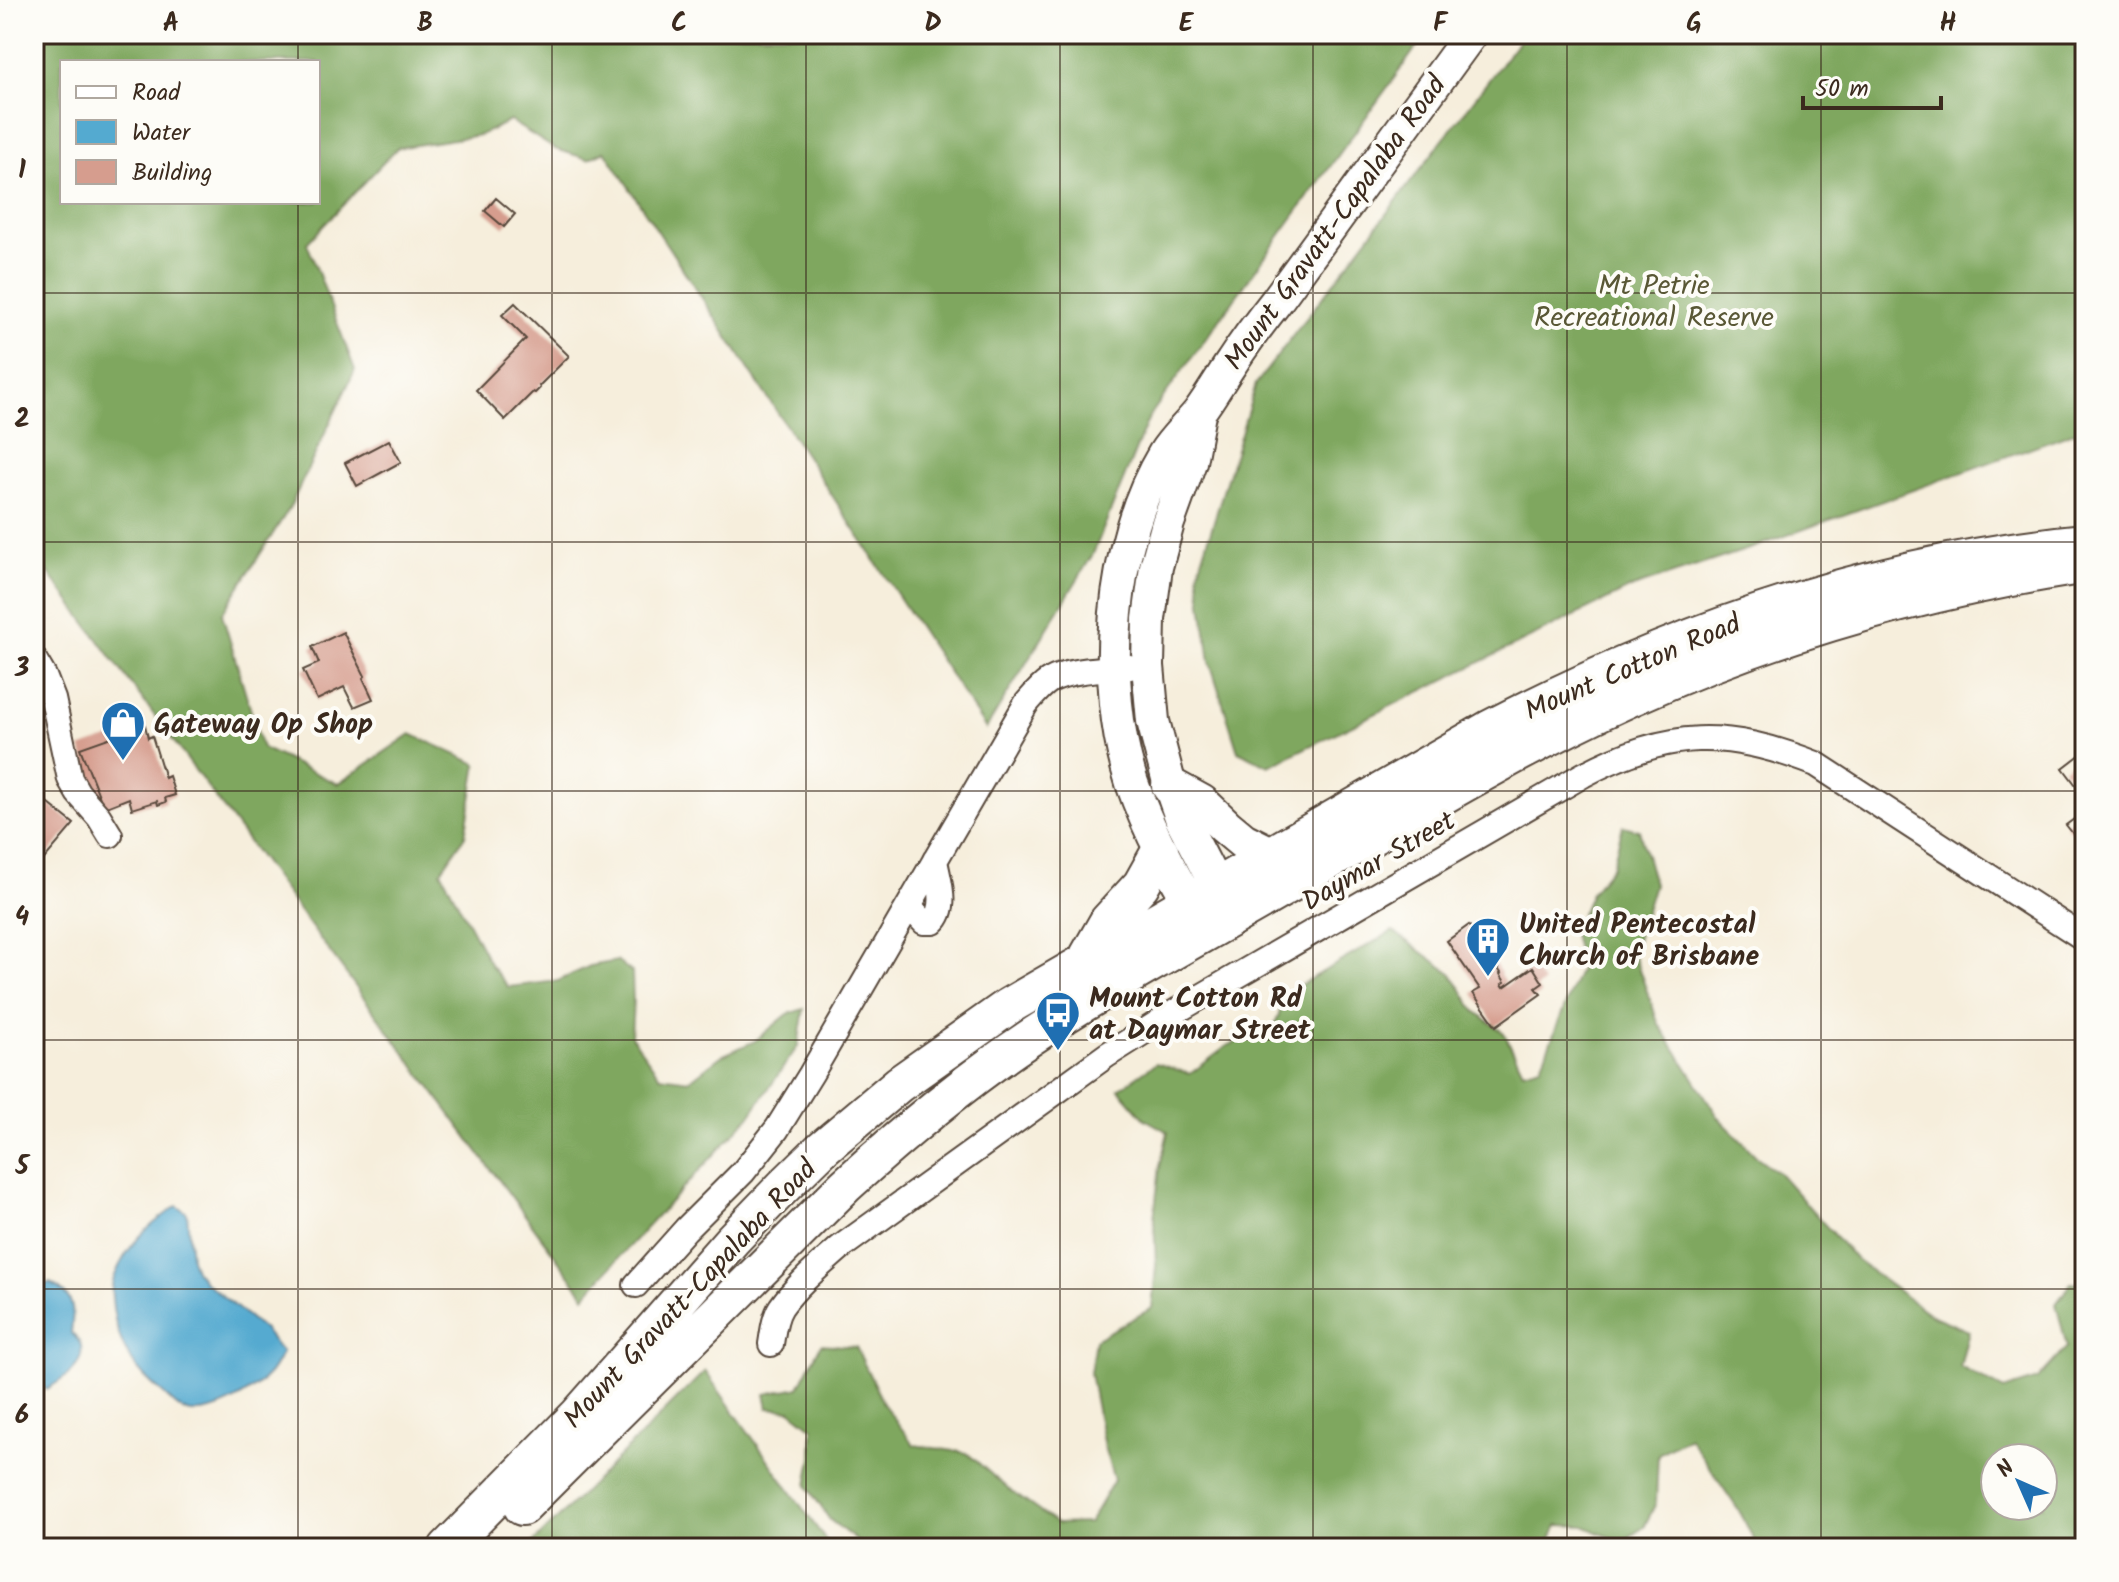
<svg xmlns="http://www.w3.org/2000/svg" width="2119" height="1582" font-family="Kalam,sans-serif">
<rect width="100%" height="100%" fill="#fdfcf7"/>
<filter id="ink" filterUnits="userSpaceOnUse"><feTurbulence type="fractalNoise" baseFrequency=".0125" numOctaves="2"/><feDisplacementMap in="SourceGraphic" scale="16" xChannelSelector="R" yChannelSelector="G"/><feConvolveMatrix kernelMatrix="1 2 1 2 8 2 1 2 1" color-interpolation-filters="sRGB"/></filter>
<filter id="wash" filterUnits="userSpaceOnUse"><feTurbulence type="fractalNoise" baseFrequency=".006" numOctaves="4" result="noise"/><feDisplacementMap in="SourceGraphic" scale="32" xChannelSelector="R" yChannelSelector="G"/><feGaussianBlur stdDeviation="1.8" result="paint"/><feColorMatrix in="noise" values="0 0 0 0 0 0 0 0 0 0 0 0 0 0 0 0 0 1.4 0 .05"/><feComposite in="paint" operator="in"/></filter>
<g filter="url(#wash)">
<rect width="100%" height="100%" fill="#f6eedc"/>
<path fill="#7fa75e" stroke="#5d683e" stroke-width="2" fill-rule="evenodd" d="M 34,34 L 1426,34 L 1149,417 L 1093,554 L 986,729 L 605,151 L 588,159 L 555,149 L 510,121 L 480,135 L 397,148 L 307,243 L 355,370 L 290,507 L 222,614 L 262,748 L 338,784 L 411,734 L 477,764 L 465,836 L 441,871 L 491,966 L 508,987 L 558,981 L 590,966 L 617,961 L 632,972 L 633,1001 L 631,1036 L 660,1076 L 690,1080 L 721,1056 L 755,1041 L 788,1014 L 804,1009 L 798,1046 L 749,1117 L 620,1256 L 585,1296 L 34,553 ZM 62,62 L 318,62 L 318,202 L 62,202 Z
M 1524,34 L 2085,34 L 2085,106 L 2080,110 L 2085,117 L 2085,428 L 1752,548 L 1633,587 L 1269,766 L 1238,751 L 1210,662 L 1198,573 L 1256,384 Z
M 1623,826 L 1639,830 L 1654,884 L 1633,953 L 1659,1024 L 1719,1118 L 1757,1157 L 1779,1173 L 1856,1260 L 1931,1315 L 1969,1331 L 1960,1367 L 2004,1390 L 2038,1379 L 2067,1347 L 2056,1304 L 2071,1283 L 2085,1283 L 2085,1548 L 1758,1548 L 1741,1514 L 1689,1437 L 1658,1454 L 1656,1503 L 1644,1527 L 1621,1542 L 1584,1526 L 1558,1525 L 1546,1548 L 866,1548 L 830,1520 L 807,1486 L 812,1458 L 813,1428 L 790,1410 L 768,1408 L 765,1394 L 799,1387 L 821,1344 L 856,1347 L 884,1405 L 914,1445 L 967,1453 L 1008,1489 L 1057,1524 L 1089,1523 L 1114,1480 L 1104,1447 L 1090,1373 L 1095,1340 L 1152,1308 L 1156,1266 L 1154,1218 L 1160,1166 L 1168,1132 L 1145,1119 L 1119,1089 L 1156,1063 L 1190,1074 L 1227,1046 L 1274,1026 L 1288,992 L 1393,931 L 1452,974 L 1475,1011 L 1504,1033 L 1523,1071 L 1541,1066 L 1581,966 L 1573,934 L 1591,893 L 1612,867 ZM 2043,1458 L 2043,1506 L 1995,1506 L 1995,1458 Z
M 705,1371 L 831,1548 L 528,1548 Z"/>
<path fill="#54aad0" stroke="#486a77" stroke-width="2" d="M 177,1206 L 187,1213 L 191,1258 L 195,1270 L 204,1281 L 264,1330 L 282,1353 C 278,1360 274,1368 269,1374 C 252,1393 209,1420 183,1410 C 176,1407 169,1399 164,1394 C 134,1371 118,1346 113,1308 C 112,1297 110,1288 114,1278 C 127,1244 148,1226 177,1206 Z
M 50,1283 C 75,1296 74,1307 71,1333 C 74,1336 78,1339 80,1343 C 88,1365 62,1380 47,1389 L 34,1384 L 34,1286 Z"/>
<g id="blocks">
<path fill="#d69d8e" d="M 496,198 L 515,214 L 504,227 L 485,211 Z
M 515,303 L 569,356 L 539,386 L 540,388 L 535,393 L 533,392 L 505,420 L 476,390 L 526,339 L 502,315 Z
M 389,440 L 401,462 L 357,486 L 345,463 Z
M 343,632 L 365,676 L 363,678 L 373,699 L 354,707 L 344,687 L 317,700 L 303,670 L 319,663 L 312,647 Z
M 145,725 L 148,738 L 152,736 L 165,778 L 169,776 L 175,795 L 165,798 L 166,802 L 158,805 L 157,801 L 132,809 L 129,798 L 104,808 L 80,748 Z
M 2085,751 L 2085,797 L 2063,768 Z
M 34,792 L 74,824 L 34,871 Z
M 2085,811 L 2085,827 L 2074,835 L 2066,825 Z
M 1469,925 L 1501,973 L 1500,974 L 1505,982 L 1502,984 L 1504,987 L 1533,967 L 1543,983 L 1536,988 L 1541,994 L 1496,1026 L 1473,993 L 1480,989 L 1447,941 Z"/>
</g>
</g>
<g filter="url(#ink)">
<use href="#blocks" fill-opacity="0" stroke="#57473a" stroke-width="2"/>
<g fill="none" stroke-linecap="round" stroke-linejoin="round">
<g stroke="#57473a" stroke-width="28">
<path id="minor" d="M 34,659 L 44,676 L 53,699 L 70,779 L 78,793 L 99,817 L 110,835
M 909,906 L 924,922 L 933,922 C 949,907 938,879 935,860
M 636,1285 L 686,1229 L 743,1172 L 777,1129 L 811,1074 L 1026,704 C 1033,696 1040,687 1049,681 C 1069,669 1107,669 1130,667
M 771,1344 C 773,1332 774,1318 781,1307 C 797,1284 821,1265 841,1247 L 1107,1055 L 1180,1009 L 1583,775 C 1669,729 1726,729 1816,764 L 2085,939"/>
</g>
<g stroke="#57473a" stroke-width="36">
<path id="major" d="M 1199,414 L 1190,462 L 1168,523 L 1156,567 L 1149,619 L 1148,666 L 1153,721 L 1170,786 L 1182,820 L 1228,909
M 1202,924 C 1175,878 1149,833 1132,783 C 1100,684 1110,544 1164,454 C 1173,439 1188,426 1199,412 C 1211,396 1221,378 1232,362 C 1245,342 1260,322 1275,303 C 1340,213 1406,124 1471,34"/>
</g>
<g stroke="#57473a" stroke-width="40">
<path id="highway" d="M 1170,786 L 1201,803 L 1225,826 L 1243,841 L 1271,855
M 1088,956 L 1108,921 L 1141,885 L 1160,851
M 522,1507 L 845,1186 C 904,1132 965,1081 1031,1037 C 1109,985 1192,941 1273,894 C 1391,827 1506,754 1630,698 C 1772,634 1926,590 2080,566
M 447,1548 L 578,1415 L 732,1240 L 783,1187 L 824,1147 L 899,1084 L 1009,1006 L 1489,729 C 1675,632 1875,562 2085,542"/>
</g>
<use href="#minor" stroke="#fff" stroke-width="24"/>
<use href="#major" stroke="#fff" stroke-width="32"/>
<use href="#highway" stroke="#fff" stroke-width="36"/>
</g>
</g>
<path fill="none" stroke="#3b2a1e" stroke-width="2" stroke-opacity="0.55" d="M 298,34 L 298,62M 552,34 L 552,1548M 806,34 L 806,1548M 1060,34 L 1060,1548M 1313,34 L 1313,1548M 1567,34 L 1567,1548M 1821,34 L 1821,1548M 298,202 L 298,1548M 34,293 L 2085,293M 34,542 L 2085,542M 34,791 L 2085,791M 34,1040 L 2085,1040M 34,1289 L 2085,1289"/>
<defs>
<g id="shop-pin" transform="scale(2.3)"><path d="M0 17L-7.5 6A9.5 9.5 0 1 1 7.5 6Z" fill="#1f6fb2" stroke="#fdfcf7"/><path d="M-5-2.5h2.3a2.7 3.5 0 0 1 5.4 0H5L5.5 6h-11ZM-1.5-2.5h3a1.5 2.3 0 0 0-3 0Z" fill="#fff"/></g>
<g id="building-pin" transform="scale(2.3)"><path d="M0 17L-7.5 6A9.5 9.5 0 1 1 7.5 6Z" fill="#1f6fb2" stroke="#fdfcf7"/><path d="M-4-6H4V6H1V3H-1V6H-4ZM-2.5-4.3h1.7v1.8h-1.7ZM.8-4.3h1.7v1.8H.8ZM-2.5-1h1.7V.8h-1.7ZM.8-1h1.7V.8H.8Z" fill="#fff"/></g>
<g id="bus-pin" transform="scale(2.3)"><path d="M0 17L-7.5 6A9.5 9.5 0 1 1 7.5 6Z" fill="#1f6fb2" stroke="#fdfcf7"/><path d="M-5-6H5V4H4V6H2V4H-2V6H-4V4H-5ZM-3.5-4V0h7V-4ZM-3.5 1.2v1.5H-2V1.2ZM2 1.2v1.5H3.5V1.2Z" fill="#fff"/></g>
</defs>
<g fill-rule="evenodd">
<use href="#shop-pin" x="123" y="723"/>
<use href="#building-pin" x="1488" y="939"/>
<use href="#bus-pin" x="1058" y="1013"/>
</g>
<g text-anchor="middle" stroke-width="8" stroke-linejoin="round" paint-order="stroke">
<g font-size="28" fill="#3b2a1e" stroke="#fdfcf7">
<text transform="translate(1334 222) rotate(-54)" y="10">Mount Gravatt-Capalaba Road</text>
<text transform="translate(1632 666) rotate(-23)" y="10">Mount Cotton Road</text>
<text transform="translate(1378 860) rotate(-30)" y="10">Daymar Street</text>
<text transform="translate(689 1293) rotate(-47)" y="10">Mount Gravatt-Capalaba Road</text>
</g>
<g font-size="28" fill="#595735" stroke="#fdfcf7">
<text x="1654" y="294">Mt Petrie<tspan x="1654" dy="32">Recreational Reserve</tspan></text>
</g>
<g font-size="28" font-weight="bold" fill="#3b2a1e" stroke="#fdfcf7" text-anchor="start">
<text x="154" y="733">Gateway Op Shop</text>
<text x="1519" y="933">United Pentecostal<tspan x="1519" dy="32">Church of Brisbane</tspan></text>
<text x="1089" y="1007">Mount Cotton Rd<tspan x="1089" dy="32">at Daymar Street</tspan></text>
</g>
</g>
<rect width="2119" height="1582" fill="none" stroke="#fdfcf7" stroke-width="88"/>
<rect x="60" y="60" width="260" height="144" fill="#fdfcf7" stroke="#afa8a0" stroke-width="2"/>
<rect x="76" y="86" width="40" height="12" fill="#ffffff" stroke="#afa8a0" stroke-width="2"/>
<text x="132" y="100" font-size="24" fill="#3b2a1e">Road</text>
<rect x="76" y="120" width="40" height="24" fill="#54aad0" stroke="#afa8a0" stroke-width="2"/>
<text x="132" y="140" font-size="24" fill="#3b2a1e">Water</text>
<rect x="76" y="160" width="40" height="24" fill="#d69d8e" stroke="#afa8a0" stroke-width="2"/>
<text x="132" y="180" font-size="24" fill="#3b2a1e">Building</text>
<g transform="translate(2019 1482) rotate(315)"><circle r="38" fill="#fdfcf7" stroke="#afa8a0" stroke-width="2"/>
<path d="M0-6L14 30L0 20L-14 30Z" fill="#1f6fb2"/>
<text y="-12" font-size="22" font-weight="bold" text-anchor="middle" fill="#3b2a1e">N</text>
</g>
<path d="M1803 96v12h138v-12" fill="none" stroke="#3b2a1e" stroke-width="4"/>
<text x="1815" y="96" font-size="24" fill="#3b2a1e" stroke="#fdfcf7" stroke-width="6" paint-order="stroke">50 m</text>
<rect x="44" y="44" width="2031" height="1494" fill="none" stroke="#3b2a1e" stroke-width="3"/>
<g font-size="26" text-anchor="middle" font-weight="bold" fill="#3b2a1e">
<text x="171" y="31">A</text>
<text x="425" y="31">B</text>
<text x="679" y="31">C</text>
<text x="933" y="31">D</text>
<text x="1186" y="31">E</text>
<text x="1440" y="31">F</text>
<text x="1694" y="31">G</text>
<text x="1948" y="31">H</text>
<text x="22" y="178">1</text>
<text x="22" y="427">2</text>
<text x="22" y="676">3</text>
<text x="22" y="925">4</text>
<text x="22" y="1174">5</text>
<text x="22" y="1423">6</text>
</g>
</svg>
